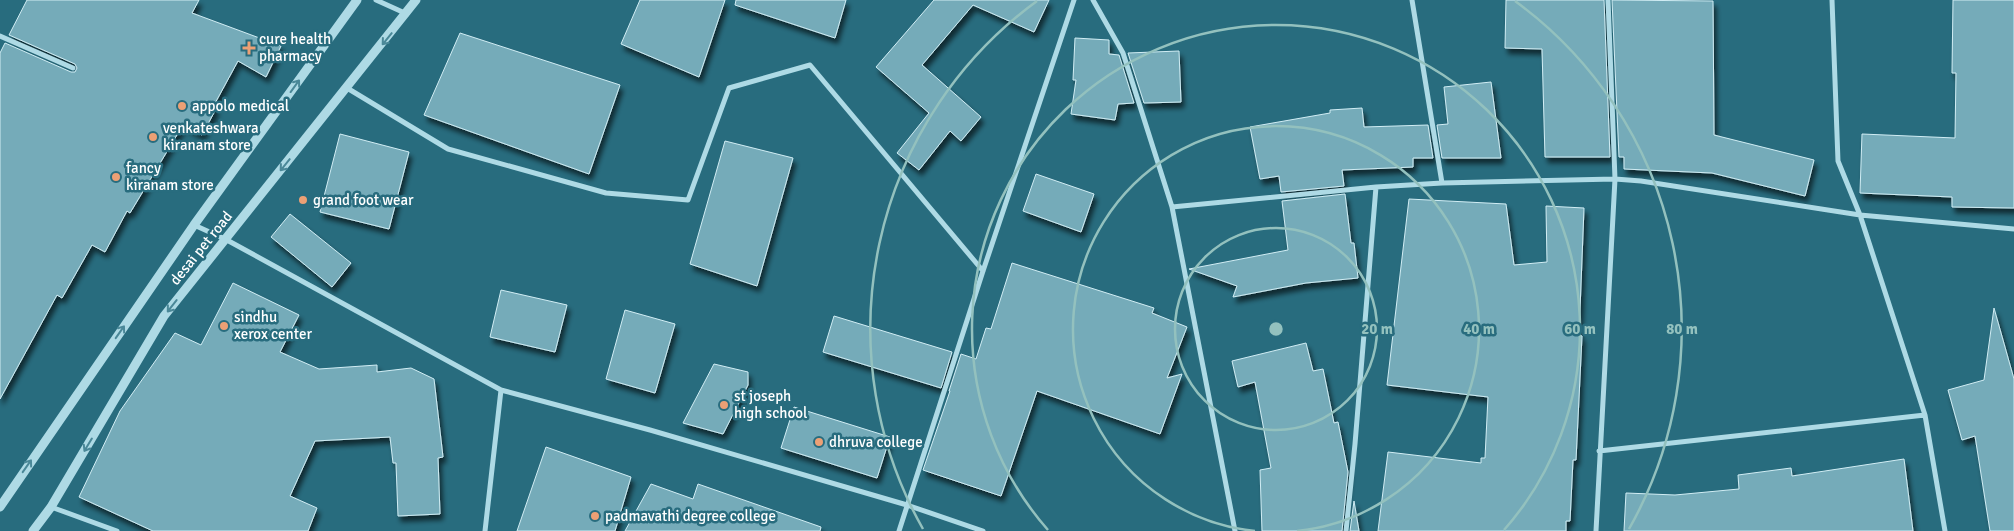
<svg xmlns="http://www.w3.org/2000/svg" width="2014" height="531" font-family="Signika,sans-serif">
<defs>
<filter id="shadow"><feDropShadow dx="3" dy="5.5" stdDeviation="2.5" flood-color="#0009"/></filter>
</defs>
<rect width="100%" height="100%" fill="#286c7e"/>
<path fill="#74abb9" stroke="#d1edf4" filter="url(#shadow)" d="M 27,0 L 199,0 L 192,13 L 281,46 L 266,77 L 238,61 L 213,107 L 216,109 L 202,135 L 183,125 L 130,213 L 127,211 L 105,252 L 92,245 L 62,298 L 57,295 L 0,399 L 0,53 L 5,43 L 71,72 L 75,72 L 77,68 L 75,64 L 9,35 Z
M 640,0 L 725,0 L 699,77 L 621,44 Z
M 736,0 L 846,0 L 835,38 L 735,5 Z
M 934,0 L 1049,0 L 1034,32 L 973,5 L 922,65 L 981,117 L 961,141 L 950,131 L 919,170 L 897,153 L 929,113 L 876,67 Z
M 1506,0 L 1604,0 L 1610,157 L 1545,157 L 1542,49 L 1505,48 Z
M 1612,0 L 1713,1 L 1714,135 L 1814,160 L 1805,196 L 1712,173 L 1624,169 L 1624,157 L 1619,157 Z
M 1953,0 L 2014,0 L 2014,208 L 1952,207 L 1952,197 L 1860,193 L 1862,134 L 1955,138 L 1956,73 L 1952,73 Z
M 460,33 L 620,85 L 589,174 L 424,115 Z
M 1075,38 L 1109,40 L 1109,54 L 1119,55 L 1134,103 L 1118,104 L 1115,120 L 1071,114 L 1076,80 L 1073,80 Z
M 1179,51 L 1181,102 L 1144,103 L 1128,53 Z
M 1491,82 L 1501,158 L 1442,158 L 1437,125 L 1448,124 L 1444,87 Z
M 1362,108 L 1364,127 L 1428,125 L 1433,158 L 1413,158 L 1413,167 L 1342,170 L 1344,186 L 1281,192 L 1279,176 L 1260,179 L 1250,127 L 1330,113 L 1330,110 Z
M 340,134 L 409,152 L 389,229 L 320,212 Z
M 725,141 L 793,158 L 757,286 L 690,264 Z
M 1036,174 L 1094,194 L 1081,232 L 1023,211 Z
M 1345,194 L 1351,243 L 1354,243 L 1358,278 L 1306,283 L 1233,297 L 1237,286 L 1189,269 L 1288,250 L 1282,201 Z
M 1409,199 L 1506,204 L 1514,265 L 1547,262 L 1546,206 L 1584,208 L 1579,335 L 1582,336 L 1576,460 L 1573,460 L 1570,521 L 1566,521 L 1566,531 L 1378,531 L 1388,452 L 1481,463 L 1481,458 L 1485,458 L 1488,397 L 1387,385 Z
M 290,214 L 351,263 L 332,287 L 271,237 Z
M 1012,263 L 1154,308 L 1152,313 L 1187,327 L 1167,378 L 1182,374 L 1160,434 L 1037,391 L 1001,496 L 923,470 L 950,391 L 949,391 L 961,354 L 976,359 L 986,328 L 991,329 Z
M 233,283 L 299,315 L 280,352 L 319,369 L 377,365 L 377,372 L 411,368 L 434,379 L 443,457 L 438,458 L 440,514 L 398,516 L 396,463 L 393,463 L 390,437 L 315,441 L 290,496 L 317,508 L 308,531 L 153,531 L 79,497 L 120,411 L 175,333 L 201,345 Z
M 501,290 L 567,305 L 555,352 L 490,337 Z
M 1994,308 L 2014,379 L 2014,531 L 1990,531 L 1975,436 L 1962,440 L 1948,390 L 1984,380 Z
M 625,310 L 675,324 L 655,393 L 606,379 Z
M 834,316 L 952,352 L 941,388 L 823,352 Z
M 1306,343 L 1313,371 L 1323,369 L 1334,423 L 1338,422 L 1348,472 L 1342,531 L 1262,531 L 1260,470 L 1271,468 L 1255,382 L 1238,387 L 1232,361 Z
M 714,364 L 748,372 L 748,385 L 723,434 L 683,423 Z
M 794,407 L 890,437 L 877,478 L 781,448 Z
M 546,447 L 631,477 L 615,531 L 517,531 Z
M 1904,459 L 1913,531 L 1624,531 L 1626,493 L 1675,495 L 1739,489 L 1738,475 L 1791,468 L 1792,476 Z
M 651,484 L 693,499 L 698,484 L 821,527 L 820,531 L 625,531 Z
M 1354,501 L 1359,531 L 1350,531 Z"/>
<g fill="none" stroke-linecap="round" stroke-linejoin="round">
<path stroke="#aedae5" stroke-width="5" d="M 376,0 L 407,14
M 1093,0 L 1123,53 L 1172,207 L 1235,531
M 1412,0 L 1442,183
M 1608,0 L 1615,179 L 1641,181 L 1860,215 L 2014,229
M 1832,0 L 1838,161 L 1860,215 L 1925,415 L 1945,531
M 0,36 L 73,68
M 347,88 L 448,149 L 606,193 L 688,200 L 729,88 L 810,65 L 983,271
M 1172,207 L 1376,187 L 1442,183 L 1615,179 L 1596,531
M 194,225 L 225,239 L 501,390 L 650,430 L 907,505 L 983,531
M 1599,451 L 1925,415
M 51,507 L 117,531
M 485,531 L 501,390
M 899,531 L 983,271 L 1074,0
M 1346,531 L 1355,444 L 1376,187"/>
<path stroke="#aedae5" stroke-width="9" d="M 0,507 L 194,225 L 357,0
M 33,531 L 51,507 L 164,316 L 416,0"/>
</g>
<defs><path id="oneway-shaft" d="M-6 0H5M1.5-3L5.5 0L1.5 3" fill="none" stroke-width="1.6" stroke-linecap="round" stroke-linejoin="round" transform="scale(1.25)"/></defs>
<g stroke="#4a8898">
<use href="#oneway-shaft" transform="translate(387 39) rotate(129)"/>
<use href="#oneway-shaft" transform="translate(295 86) rotate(-54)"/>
<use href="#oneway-shaft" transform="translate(285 165) rotate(129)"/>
<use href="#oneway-shaft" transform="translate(172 306) rotate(128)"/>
<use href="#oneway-shaft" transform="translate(120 332) rotate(-55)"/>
<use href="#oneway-shaft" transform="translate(88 445) rotate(121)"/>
<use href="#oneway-shaft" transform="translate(27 466) rotate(-55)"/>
</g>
<g fill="none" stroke="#93c1be" stroke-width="2.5">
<circle cx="1276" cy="329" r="101"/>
<path d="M1255 531A203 203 0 1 1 1297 531"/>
<path d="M1048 530A304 304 0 1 1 1504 530"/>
<path d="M923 529A406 406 0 0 1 1037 1M1515 1A406 406 0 0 1 1629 529"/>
</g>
<g fill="#eca075" stroke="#286c7e" stroke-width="2">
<path d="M246.5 40.5h5v5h5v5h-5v5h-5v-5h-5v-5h5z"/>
<circle cx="182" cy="106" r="5"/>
<circle cx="153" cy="137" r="5"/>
<circle cx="116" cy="177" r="5"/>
<circle cx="303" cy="200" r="5"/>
<circle cx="224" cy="326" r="5"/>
<circle cx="724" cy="405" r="5"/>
<circle cx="819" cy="442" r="5"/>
<circle cx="595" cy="516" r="5"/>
</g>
<g text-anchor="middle" stroke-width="5" stroke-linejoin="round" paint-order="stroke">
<g font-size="15" fill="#fff" stroke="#286c7e" text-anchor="start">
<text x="259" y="44">cure health<tspan x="259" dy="17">pharmacy</tspan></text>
<text x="192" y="111">appolo medical</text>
<text x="163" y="133">venkateshwara<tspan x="163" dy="17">kiranam store</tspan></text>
<text x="126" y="173">fancy<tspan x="126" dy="17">kiranam store</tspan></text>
<text x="313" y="205">grand foot wear</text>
<text x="234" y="322">sindhu<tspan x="234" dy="17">xerox center</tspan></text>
<text x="734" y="401">st joseph<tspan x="734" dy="17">high school</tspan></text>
<text x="829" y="447">dhruva college</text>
<text x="605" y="521">padmavathi degree college</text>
</g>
<g font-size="15" fill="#fff" stroke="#286c7e">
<text transform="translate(201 248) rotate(-51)" y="5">desai pet road</text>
</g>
</g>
<circle cx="1276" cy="329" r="8" fill="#93c1be" stroke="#286c7e" stroke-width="2.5"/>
<g font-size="15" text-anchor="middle" font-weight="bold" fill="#93c1be" stroke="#286c7e" stroke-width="5" stroke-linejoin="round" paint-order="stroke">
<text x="1377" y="334">20 m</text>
<text x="1479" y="334">40 m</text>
<text x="1580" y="334">60 m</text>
<text x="1682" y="334">80 m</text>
</g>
</svg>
